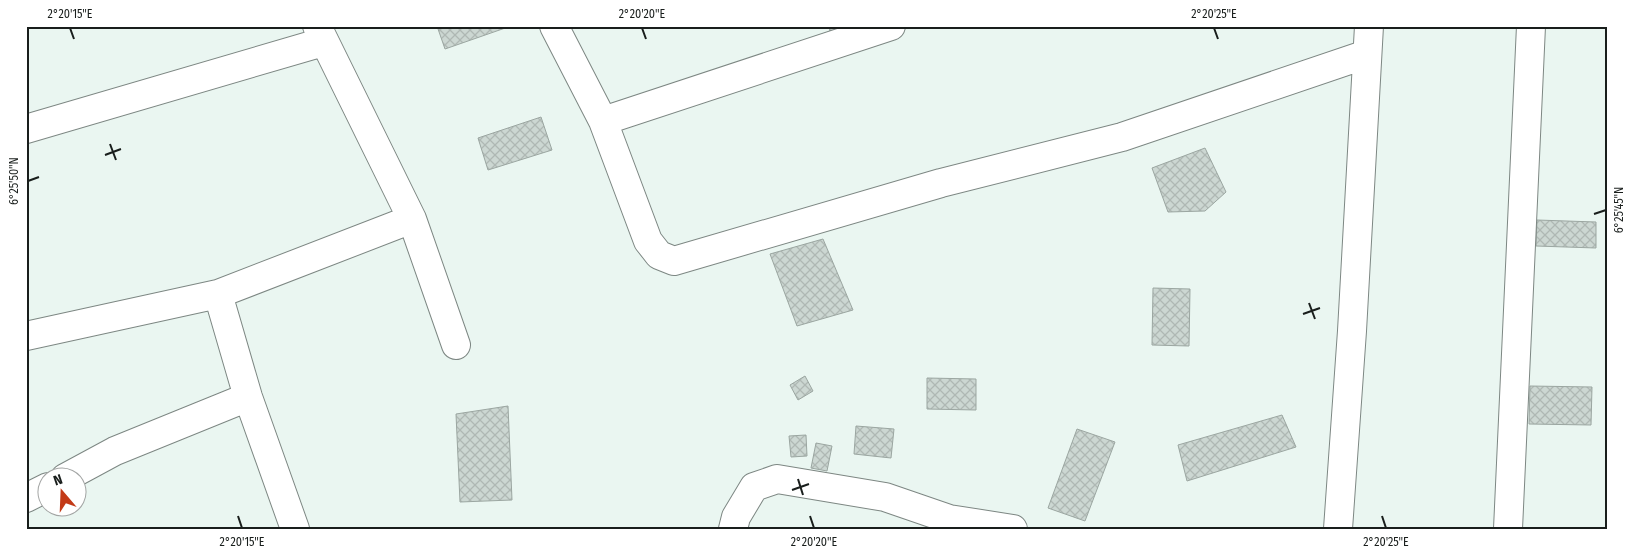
<svg xmlns="http://www.w3.org/2000/svg" width="1633" height="555" font-family="'Fira Sans Condensed',sans-serif">
<defs>
<pattern id="building-cross-hatch" width="8" height="8" patternUnits="userSpaceOnUse" patternTransform="scale(1.25)"><rect width="8" height="8" fill="#ccd7d2"/><path d="M0 0l8 8M0 8l8-8" fill="none" stroke="#afb8b4"/></pattern>
</defs>
<rect width="100%" height="100%" fill="#eaf6f1"/>
<path fill="url(#building-cross-hatch)" stroke="#9ba6a1" d="M 437,26 L 511,26 L 445,49 Z
M 829,26 L 848,26 L 830,32 Z
M 541,117 L 552,150 L 488,170 L 478,138 Z
M 1205,148 L 1226,192 L 1205,211 L 1168,212 L 1152,168 Z
M 1537,220 L 1596,222 L 1596,248 L 1536,246 Z
M 823,239 L 853,310 L 797,326 L 770,254 Z
M 1153,288 L 1190,289 L 1189,346 L 1152,345 Z
M 805,376 L 813,391 L 798,400 L 790,385 Z
M 927,378 L 976,379 L 976,410 L 927,409 Z
M 1530,386 L 1592,387 L 1591,425 L 1529,424 Z
M 508,406 L 512,500 L 460,502 L 456,414 Z
M 1282,415 L 1296,447 L 1187,481 L 1178,445 Z
M 856,426 L 894,429 L 891,458 L 854,454 Z
M 1077,429 L 1115,442 L 1085,521 L 1048,508 Z
M 806,435 L 807,456 L 791,457 L 789,436 Z
M 816,443 L 832,446 L 827,471 L 811,468 Z"/>
<g fill="none" stroke-linecap="round" stroke-linejoin="round">
<g stroke="#7d8783" stroke-width="30">
<path id="street" d="M 317,26 L 412,219 L 456,345
M 554,26 L 603,121 L 648,241 L 659,255 L 674,261 L 941,183 L 1122,137 L 1367,54
M 603,121 L 891,26
M 26,129 L 323,42
M 218,294 L 248,397 L 295,529
M 26,336 L 218,294 L 412,219
M 65,478 L 115,451 L 248,397
M 26,498 L 48,487
M 733,529 L 736,517 L 754,487 L 777,479 L 885,497 L 949,519 L 1013,529
M 1338,529 L 1352,331 L 1369,26
M 1508,529 L 1531,26"/>
</g>
<use href="#street" stroke="#fff" stroke-width="28"/>
</g>
<path fill="none" stroke="#191e1c" stroke-width="2" d="M 70,28 L 74,39M 642,28 L 646,39M 1214,28 L 1218,39M 110,144 L 116,160M 105,155 L 121,149M 28,181 L 39,177M 1594,214 L 1606,210M 1309,303 L 1315,319M 1303,314 L 1320,308M 798,479 L 803,495M 792,490 L 809,484M 238,516 L 242,528M 810,516 L 814,528M 1382,516 L 1386,528"/>
<rect width="1633" height="555" fill="none" stroke="#ffffff" stroke-width="55"/>
<g transform="translate(62 492) rotate(341)"><circle r="24" fill="#ffffff" stroke="#a3a5a4"/>
<path d="M0-4L9 19L0 12L-9 19Z" fill="#c33a17"/>
<text y="-8" font-size="14" font-weight="bold" text-anchor="middle" fill="#191e1c">N</text>
</g>
<rect x="28" y="28" width="1578" height="500" fill="none" stroke="#191e1c" stroke-width="2"/>
<g font-size="12" text-anchor="middle" fill="#191e1c">
<text x="70" y="18">2°20'15"E</text>
<text x="642" y="18">2°20'20"E</text>
<text x="1214" y="18">2°20'25"E</text>
<text transform="translate(14 181) rotate(-90)" y="4">6°25'50"N</text>
<text transform="translate(1619 210) rotate(-90)" y="4">6°25'45"N</text>
<text x="242" y="546">2°20'15"E</text>
<text x="814" y="546">2°20'20"E</text>
<text x="1386" y="546">2°20'25"E</text>
</g>
</svg>
